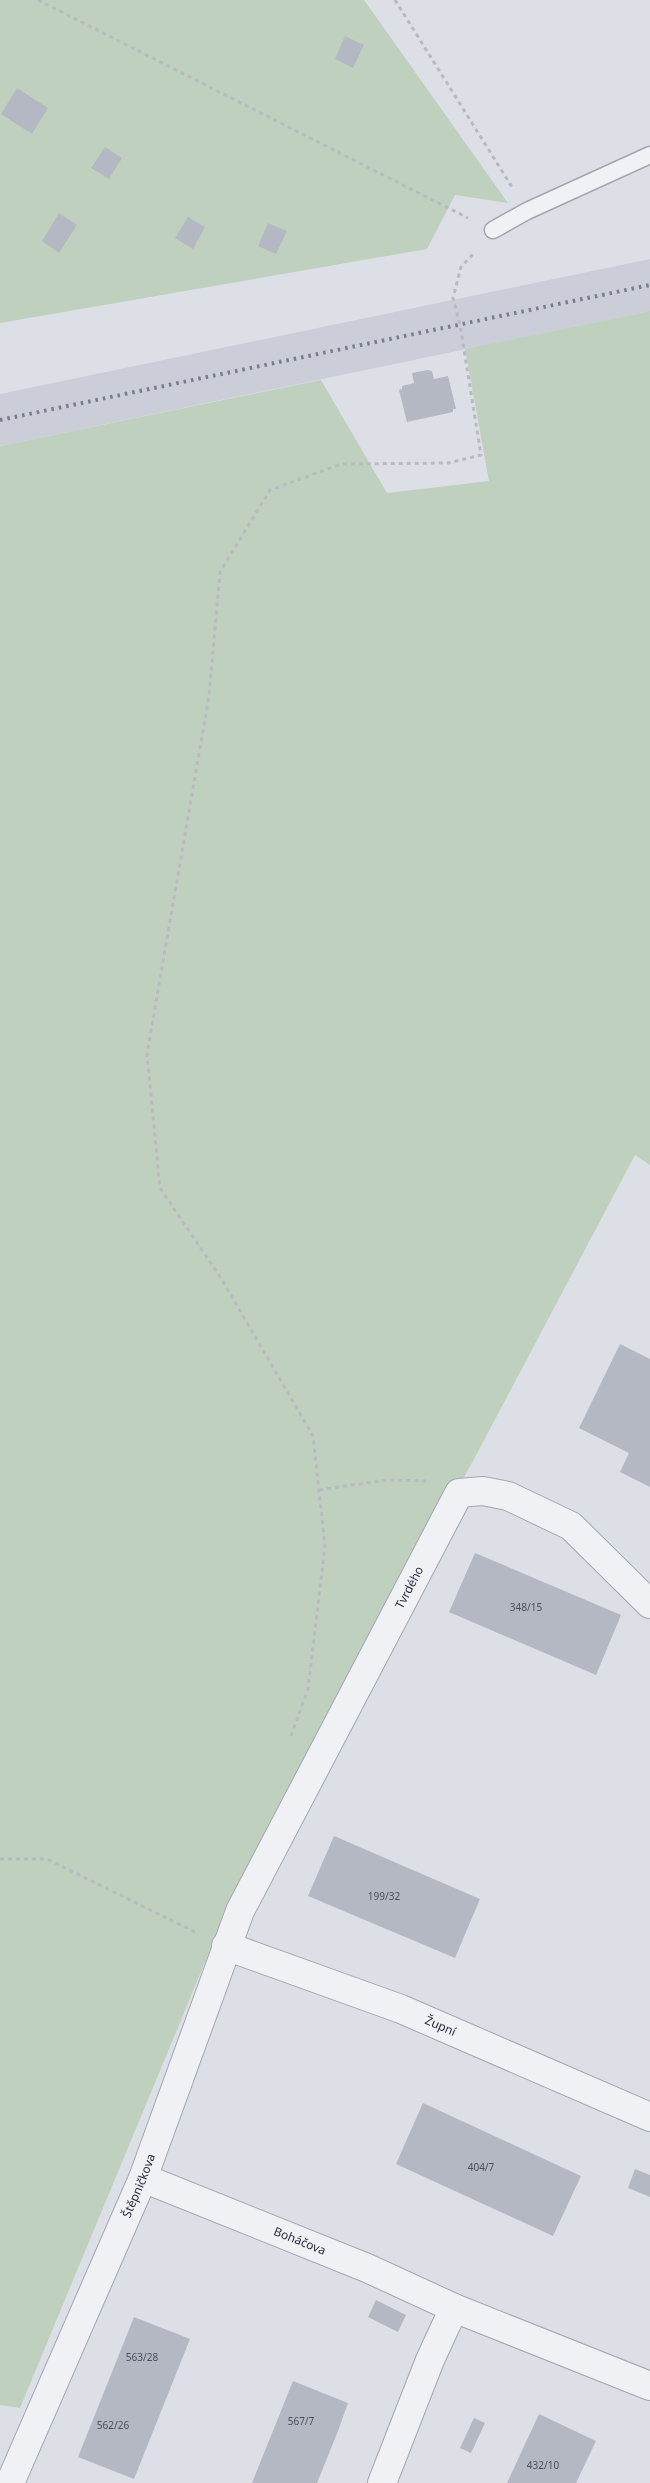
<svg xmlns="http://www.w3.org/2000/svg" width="650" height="2483" font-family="'Noto Sans',sans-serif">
<rect width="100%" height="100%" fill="#dddfe7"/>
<path fill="#cbced9" d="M 650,259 L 650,311 L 0,446 L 0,394 Z"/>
<path fill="#c0d0be" d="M 0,0 L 364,0 L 508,203 L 455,195 L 427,249 L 0,323 Z
M 650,311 L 650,1165 L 635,1155 L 473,1461 L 383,1622 L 218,1931 L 20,2408 L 0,2405 L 0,446 L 321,380 L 387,493 L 489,481 L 465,349 Z"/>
<path fill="#b4b8c3" d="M 345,36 L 364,45 L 353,68 L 335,59 Z
M 17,88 L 48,108 L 32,134 L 1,114 Z
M 105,147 L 122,158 L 109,179 L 91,168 Z
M 59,213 L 77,225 L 59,253 L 42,241 Z
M 188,217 L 205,227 L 193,249 L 175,238 Z
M 268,223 L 287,231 L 276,254 L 258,246 Z
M 428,370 L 432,371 L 434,379 L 448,376 L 456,409 L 453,409 L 453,412 L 407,422 L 399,390 L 402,389 L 402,386 L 414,383 L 412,373 Z
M 620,1344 L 650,1359 L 650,1487 L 620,1472 L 629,1453 L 579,1428 Z
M 475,1553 L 621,1615 L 596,1675 L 449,1612 Z
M 334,1836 L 480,1899 L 455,1958 L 308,1896 Z
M 423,2103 L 581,2176 L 553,2236 L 396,2164 Z
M 635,2169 L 650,2175 L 650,2197 L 628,2188 Z
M 376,2300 L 406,2315 L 398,2332 L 368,2317 Z
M 134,2317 L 190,2339 L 134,2479 L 78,2457 Z
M 293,2381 L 348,2403 L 338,2431 L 317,2483 L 252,2483 Z
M 539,2414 L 596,2441 L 576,2483 L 507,2483 Z
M 474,2418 L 485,2423 L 471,2453 L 460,2448 Z"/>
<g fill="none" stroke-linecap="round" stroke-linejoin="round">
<g stroke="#a3a6b1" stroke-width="19">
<path id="service" d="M 493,230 L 527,211 L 650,155"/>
</g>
<g stroke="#a3a6b1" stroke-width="30">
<g id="minor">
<path id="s1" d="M 226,1946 L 401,2009 L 650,2117"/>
<path id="s2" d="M 143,2178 L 367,2268 L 454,2308 L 650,2386"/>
<path id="s3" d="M 10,2483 L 143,2178 L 240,1911 L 459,1493 L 483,1491 L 508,1496 L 571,1526 L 650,1604"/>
<path d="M 382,2483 L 430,2360 L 454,2308"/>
</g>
</g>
<path stroke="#b8bac1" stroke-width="3" stroke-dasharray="4 4" stroke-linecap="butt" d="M 38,0 L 468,218
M 395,0 L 512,187
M 319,1490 L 387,1480 L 427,1481
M 291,1736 L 308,1689 L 325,1546 L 313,1436 L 221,1278 L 160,1188 L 147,1054 L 209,696 L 220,572 L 270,490 L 341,464 L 448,463 L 481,455 L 460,325 L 453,298 L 461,267 L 475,252
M 0,1859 L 47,1859 L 197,1933"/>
<use href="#service" stroke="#f0f1f5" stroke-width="16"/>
<use href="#minor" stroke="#f0f1f5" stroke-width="28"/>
<path stroke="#777d90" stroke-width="4" stroke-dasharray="2.5 5" stroke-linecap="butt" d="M 0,420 L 650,285"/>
</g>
<g text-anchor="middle" stroke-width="4" stroke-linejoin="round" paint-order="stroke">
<g font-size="10" fill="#4a4f5e">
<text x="526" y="1611">348/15</text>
<text x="384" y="1900">199/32</text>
<text x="481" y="2171">404/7</text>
<text x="142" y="2361">563/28</text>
<text x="301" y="2425">567/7</text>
<text x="113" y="2429">562/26</text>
<text x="543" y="2469">432/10</text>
</g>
<g font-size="12" fill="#272c3d" stroke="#eceef4">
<text dy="4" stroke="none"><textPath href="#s3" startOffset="982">Tvrdého</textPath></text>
<text dy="4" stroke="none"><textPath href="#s1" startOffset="229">Župní</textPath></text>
<text dy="4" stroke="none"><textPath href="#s3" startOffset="324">Štěpničkova</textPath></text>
<text dy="4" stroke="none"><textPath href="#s2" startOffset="169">Boháčova</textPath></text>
</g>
</g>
</svg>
